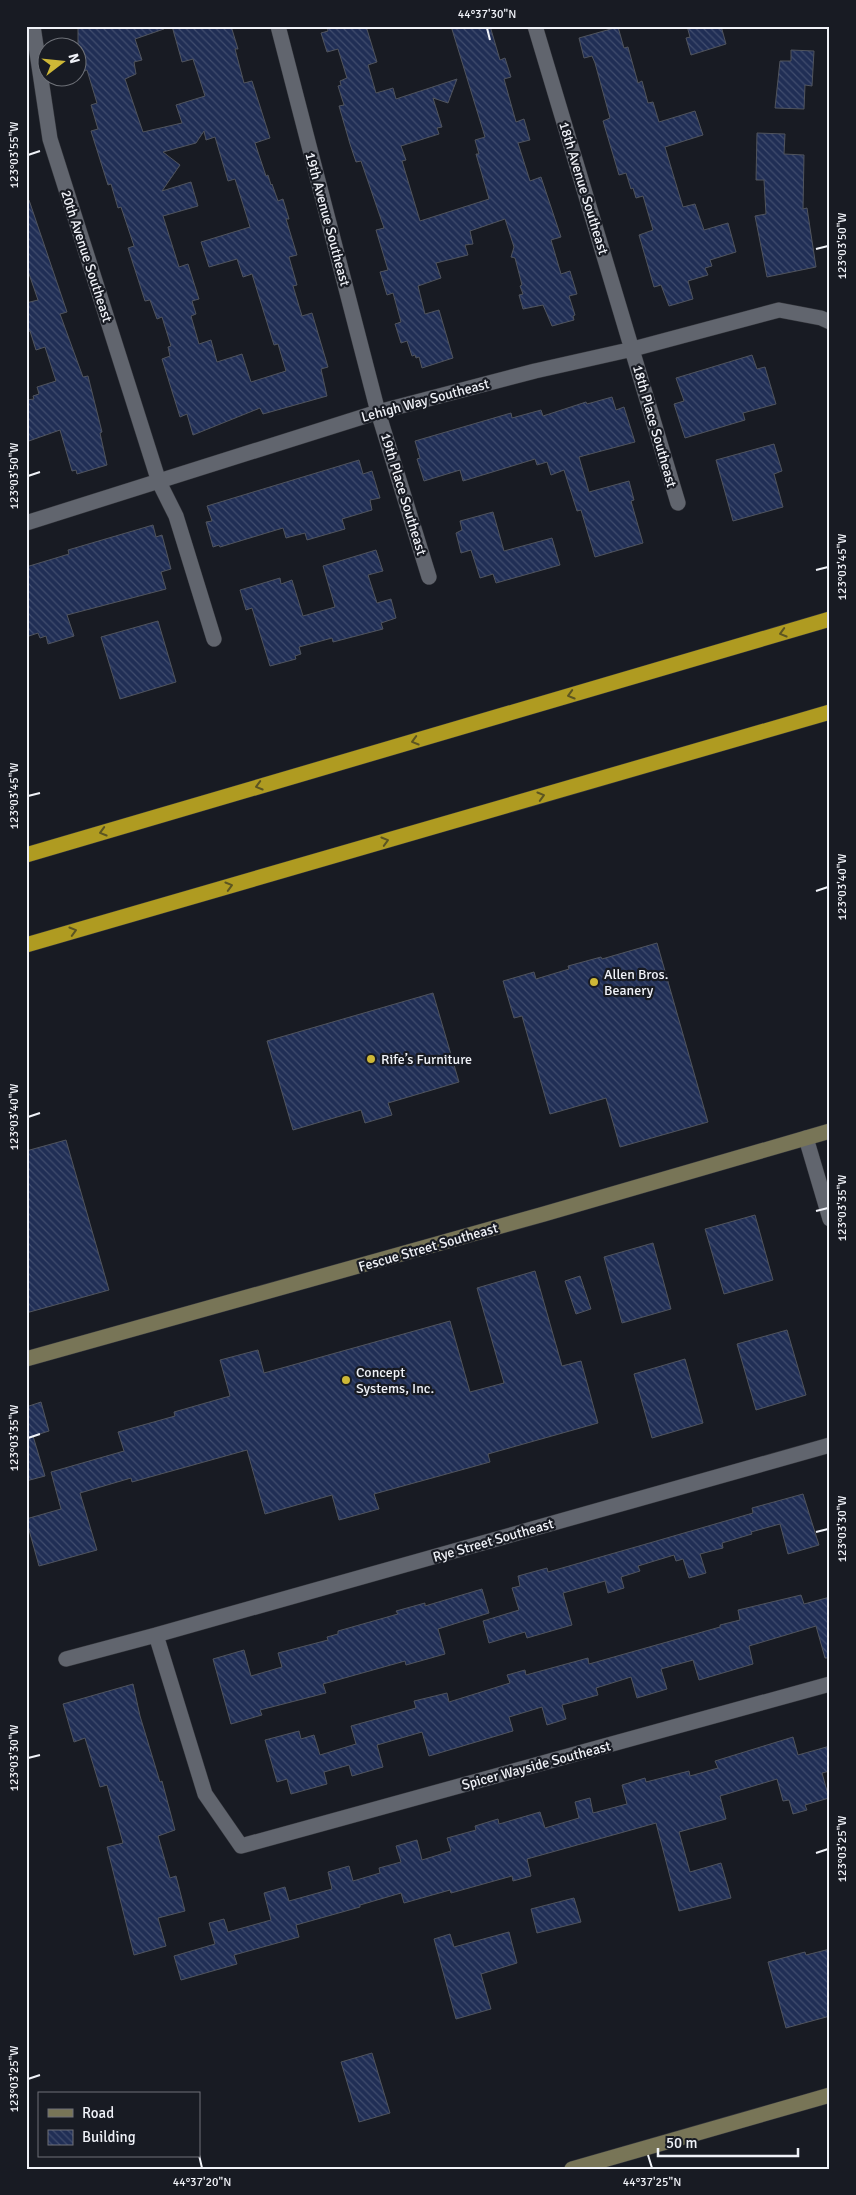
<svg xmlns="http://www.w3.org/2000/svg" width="856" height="2195" font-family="Signika,sans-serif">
<defs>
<pattern id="building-back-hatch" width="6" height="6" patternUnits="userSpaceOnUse" patternTransform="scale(1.25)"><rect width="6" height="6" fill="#202e55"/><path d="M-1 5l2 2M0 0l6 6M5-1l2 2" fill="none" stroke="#414d6e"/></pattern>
</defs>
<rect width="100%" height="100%" fill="#181b23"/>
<path fill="url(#building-back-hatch)" stroke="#50545d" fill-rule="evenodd" d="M 78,26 L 164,26 L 164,29 L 135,39 L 142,60 L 134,62 L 136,74 L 125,79 L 143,132 L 182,123 L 176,105 L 205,96 L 193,59 L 182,62 L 172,26 L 231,26 L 238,49 L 235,49 L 244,83 L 252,81 L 270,138 L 255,143 L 266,176 L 268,175 L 271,185 L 272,184 L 278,201 L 283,199 L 289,219 L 286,219 L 297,255 L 289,257 L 297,285 L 293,286 L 302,316 L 312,313 L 328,367 L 321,369 L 327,396 L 263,414 L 260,408 L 193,435 L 187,414 L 180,417 L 162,359 L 170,356 L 168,347 L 171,346 L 162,317 L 157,319 L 150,300 L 145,301 L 128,248 L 134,246 L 121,207 L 118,208 L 111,184 L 108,185 L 91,131 L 98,129 L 91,105 L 97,103 L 87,70 L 82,72 L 78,56 ZM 204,131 L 206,140 L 215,137 L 228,181 L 235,179 L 250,227 L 201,242 L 209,267 L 237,259 L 243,277 L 252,274 L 274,345 L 278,344 L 286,371 L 251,382 L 242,354 L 217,362 L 211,340 L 199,344 L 191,316 L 196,314 L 192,301 L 199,299 L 188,264 L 179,267 L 163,216 L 198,206 L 191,182 L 162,191 L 180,165 L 163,152 L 196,143 Z
M 327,26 L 366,26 L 377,62 L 368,65 L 376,93 L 393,88 L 396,99 L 457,79 L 448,103 L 433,98 L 442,127 L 437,128 L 439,134 L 401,146 L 406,160 L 402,161 L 420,221 L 489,199 L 476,154 L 479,154 L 475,140 L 485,137 L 451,26 L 490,26 L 500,60 L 505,58 L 511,77 L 504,79 L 516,122 L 524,119 L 530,140 L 518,143 L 530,181 L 541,177 L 561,237 L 551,240 L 561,274 L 570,271 L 577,294 L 569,296 L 575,315 L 573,316 L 574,320 L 552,326 L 543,305 L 523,309 L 519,295 L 523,294 L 520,286 L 522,285 L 515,258 L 511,257 L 514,247 L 505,219 L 470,231 L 473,244 L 465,245 L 468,255 L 436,263 L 441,278 L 418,286 L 425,314 L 439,310 L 453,358 L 422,368 L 419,357 L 416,358 L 415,355 L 412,356 L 407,341 L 401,343 L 395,324 L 401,322 L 393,293 L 387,295 L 380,272 L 388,270 L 376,230 L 384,228 L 361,161 L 356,162 L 350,144 L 339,106 L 344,105 L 338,86 L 341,85 L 340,81 L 347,78 L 338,49 L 327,52 L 321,33 L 328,31 Z
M 687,26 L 721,26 L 726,44 L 691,55 L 686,38 L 690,37 Z
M 618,27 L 624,48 L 628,47 L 638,83 L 642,81 L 648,103 L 653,102 L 659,122 L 695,111 L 703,135 L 665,147 L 679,194 L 683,207 L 695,204 L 704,230 L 728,223 L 736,252 L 710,260 L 712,266 L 705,268 L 708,275 L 688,281 L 693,299 L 669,306 L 661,285 L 654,287 L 639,235 L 653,230 L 643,196 L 636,198 L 633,188 L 631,189 L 626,173 L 619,175 L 603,121 L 610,118 L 595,63 L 592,56 L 584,58 L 579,38 Z
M 791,50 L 814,51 L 812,86 L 805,85 L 804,109 L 775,108 L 780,61 L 791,61 Z
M 757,133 L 785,134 L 784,154 L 804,155 L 803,209 L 807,208 L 816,267 L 767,277 L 755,216 L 766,214 L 764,180 L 756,180 Z
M 29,200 L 67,312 L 60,314 L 83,377 L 88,376 L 102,432 L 100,433 L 107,465 L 77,474 L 76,470 L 72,471 L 60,430 L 26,442 L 26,400 L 34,399 L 33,396 L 39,394 L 37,387 L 56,381 L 45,347 L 36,350 L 30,331 L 26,332 L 26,303 L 38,300 L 26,265 L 26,201 Z
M 752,355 L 757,369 L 765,367 L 776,404 L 743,413 L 745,420 L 685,438 L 674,404 L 684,401 L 676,378 Z
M 612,397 L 616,410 L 624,407 L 635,442 L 579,457 L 589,492 L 629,481 L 634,500 L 631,501 L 643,543 L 595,557 L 581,510 L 577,511 L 564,470 L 551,475 L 547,462 L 537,465 L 535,459 L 463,481 L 460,470 L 424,481 L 417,459 L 420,458 L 415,441 L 511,413 L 512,418 L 541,410 L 543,416 L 586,402 L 587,404 Z
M 774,444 L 782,471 L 774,474 L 783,507 L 733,521 L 716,460 Z
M 359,460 L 363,474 L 372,471 L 380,498 L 370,500 L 372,510 L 342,519 L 345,529 L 307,540 L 305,533 L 286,538 L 283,528 L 220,547 L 219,545 L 213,547 L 206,522 L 212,521 L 207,506 Z
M 493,512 L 504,551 L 552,538 L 560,565 L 496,583 L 493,574 L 480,578 L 471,550 L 461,553 L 456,533 L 462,530 L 460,521 Z
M 153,525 L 156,537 L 162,535 L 171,569 L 161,572 L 166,589 L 67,615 L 74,636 L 48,644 L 46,636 L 40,638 L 38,633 L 29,636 L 26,627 L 26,567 L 69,554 L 68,550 Z
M 376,550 L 383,571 L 368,575 L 377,603 L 391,599 L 396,618 L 381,623 L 383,629 L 333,642 L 332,638 L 299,647 L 301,654 L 295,656 L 296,659 L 270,666 L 252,608 L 246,610 L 240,590 L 280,578 L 281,584 L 292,580 L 303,616 L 335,607 L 323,566 Z
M 158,621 L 176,682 L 120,699 L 101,637 Z
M 657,943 L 708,1122 L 620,1147 L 606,1098 L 550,1114 L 522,1016 L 514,1018 L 503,981 L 534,972 L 536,979 L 569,969 L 568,966 L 601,957 L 602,959 Z
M 433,993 L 459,1082 L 388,1103 L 392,1115 L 365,1123 L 361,1110 L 293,1130 L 267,1041 Z
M 66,1140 L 109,1290 L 26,1313 L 26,1151 Z
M 755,1215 L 773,1280 L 724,1294 L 705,1229 Z
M 653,1243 L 671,1309 L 622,1323 L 604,1257 Z
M 535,1271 L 562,1366 L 581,1361 L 598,1423 L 488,1454 L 490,1462 L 374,1494 L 379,1509 L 339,1520 L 332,1495 L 265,1514 L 247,1450 L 132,1482 L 131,1478 L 80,1493 L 97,1550 L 39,1566 L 26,1519 L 61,1509 L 51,1472 L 124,1451 L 118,1432 L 175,1416 L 174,1412 L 230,1396 L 220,1360 L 258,1350 L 264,1373 L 450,1321 L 470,1392 L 504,1383 L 477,1288 Z
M 580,1276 L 591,1309 L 576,1314 L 565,1281 Z
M 787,1330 L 806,1395 L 756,1410 L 737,1344 Z
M 685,1359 L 703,1423 L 652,1438 L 634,1374 Z
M 41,1402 L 49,1431 L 33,1436 L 45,1476 L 26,1481 L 26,1407 Z
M 803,1494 L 819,1545 L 788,1554 L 780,1524 L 751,1532 L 752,1534 L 722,1543 L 723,1548 L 700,1554 L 706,1573 L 689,1578 L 683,1559 L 676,1561 L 674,1555 L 638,1566 L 640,1571 L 621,1577 L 624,1588 L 608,1593 L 605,1581 L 563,1593 L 572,1625 L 527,1638 L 525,1632 L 489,1643 L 483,1621 L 519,1610 L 512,1588 L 520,1586 L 518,1576 L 547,1568 L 548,1572 L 646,1544 L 753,1513 L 752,1508 Z
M 482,1589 L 489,1613 L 438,1629 L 445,1654 L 406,1665 L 405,1661 L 323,1684 L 326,1693 L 260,1710 L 262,1715 L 231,1724 L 213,1659 L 244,1650 L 251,1676 L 282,1667 L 278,1653 L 328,1640 L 327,1637 L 338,1634 L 338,1631 L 398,1614 L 396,1611 L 425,1603 L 425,1606 Z
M 801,1595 L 804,1604 L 830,1597 L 830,1658 L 825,1658 L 816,1626 L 749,1646 L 753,1664 L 699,1680 L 693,1660 L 661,1669 L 667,1689 L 637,1698 L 631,1677 L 596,1688 L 598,1695 L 562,1705 L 566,1719 L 547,1725 L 542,1707 L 509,1717 L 513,1731 L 429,1756 L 422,1732 L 377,1745 L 383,1767 L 352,1776 L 349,1765 L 324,1772 L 327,1784 L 291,1794 L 287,1779 L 277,1782 L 265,1740 L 299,1731 L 301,1739 L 314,1735 L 320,1755 L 356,1744 L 351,1726 L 416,1708 L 414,1701 L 447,1693 L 449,1702 L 510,1683 L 507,1675 L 525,1670 L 526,1675 L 588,1658 L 589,1664 L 720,1627 L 720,1625 L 740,1620 L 738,1610 Z
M 133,1684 L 140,1716 L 160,1782 L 162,1781 L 175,1830 L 158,1836 L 170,1878 L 176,1876 L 185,1911 L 158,1918 L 166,1946 L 134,1955 L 107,1847 L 123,1843 L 107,1785 L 100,1787 L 85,1738 L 74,1742 L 63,1704 Z
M 793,1737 L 798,1755 L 830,1746 L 830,1771 L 822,1773 L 829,1798 L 805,1805 L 807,1810 L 793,1814 L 789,1800 L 783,1801 L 777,1779 L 720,1796 L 726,1819 L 679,1832 L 690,1872 L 721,1863 L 731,1898 L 679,1911 L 656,1823 L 527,1859 L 531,1876 L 513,1881 L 512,1876 L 451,1893 L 450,1890 L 404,1903 L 401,1893 L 360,1905 L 360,1907 L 296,1925 L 299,1937 L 234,1955 L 237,1964 L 181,1980 L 174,1956 L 215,1944 L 209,1923 L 224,1919 L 228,1932 L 271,1920 L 264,1893 L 285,1887 L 289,1901 L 332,1889 L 328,1872 L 349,1866 L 353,1881 L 380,1873 L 379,1868 L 401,1862 L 396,1846 L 417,1840 L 422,1860 L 451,1851 L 447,1838 L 476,1830 L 475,1826 L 498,1819 L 499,1824 L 540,1812 L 545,1828 L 579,1818 L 575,1802 L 590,1798 L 593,1813 L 627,1804 L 622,1785 L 645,1778 L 646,1782 L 689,1771 L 690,1776 L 718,1768 L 715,1761 Z
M 574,1898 L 581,1922 L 537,1933 L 531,1909 Z
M 509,1932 L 517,1963 L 481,1974 L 491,2009 L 456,2019 L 434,1939 L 450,1934 L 454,1947 Z
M 830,1949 L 830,2016 L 786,2028 L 768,1962 L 805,1952 L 806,1955 Z
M 372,2053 L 390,2113 L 359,2122 L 341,2062 Z"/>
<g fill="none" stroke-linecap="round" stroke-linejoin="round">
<g stroke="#33353b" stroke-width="16">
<path id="street" d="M 33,26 L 50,139 L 159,482 L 176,516 L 214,639
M 278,26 L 378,412 L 429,577
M 535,26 L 678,503
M 26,523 L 378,412 L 535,371 L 633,349 L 779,310 L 821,318 L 830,322
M 806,1138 L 830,1219
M 156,1635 L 830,1445
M 66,1659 L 156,1635 L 205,1794 L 241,1846 L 830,1684"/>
</g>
<g stroke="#33353b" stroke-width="16">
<path id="secondary" d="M 26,1359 L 544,1214 L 830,1131
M 572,2169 L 830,2095"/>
</g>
<g stroke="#33353b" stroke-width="16">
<path id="highway" d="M 26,855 L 830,619
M 26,945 L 830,712"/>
</g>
<use href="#street" stroke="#61656e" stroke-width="15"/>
<use href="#secondary" stroke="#787557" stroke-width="15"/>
<use href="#highway" stroke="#af9b21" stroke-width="15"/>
</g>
<defs><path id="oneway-chevron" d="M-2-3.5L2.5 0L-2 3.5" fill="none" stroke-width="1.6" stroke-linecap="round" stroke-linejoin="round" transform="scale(1.25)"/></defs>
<g stroke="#5c5522">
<use href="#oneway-chevron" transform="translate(783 633) rotate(164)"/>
<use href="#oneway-chevron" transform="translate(571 695) rotate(164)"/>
<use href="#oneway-chevron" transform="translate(415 741) rotate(164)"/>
<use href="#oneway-chevron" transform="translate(259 786) rotate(164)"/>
<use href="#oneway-chevron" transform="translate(541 796) rotate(-16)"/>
<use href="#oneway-chevron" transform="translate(103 832) rotate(164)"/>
<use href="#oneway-chevron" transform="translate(385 841) rotate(-16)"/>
<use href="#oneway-chevron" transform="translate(229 886) rotate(-16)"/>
<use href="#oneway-chevron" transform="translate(73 931) rotate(-16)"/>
</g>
<path fill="none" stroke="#f0f2f8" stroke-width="2" d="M 487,28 L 490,40M 28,155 L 40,151M 816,249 L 828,246M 28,476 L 40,472M 816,570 L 828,567M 28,796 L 40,793M 816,891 L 828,887M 28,1117 L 40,1113M 816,1211 L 828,1208M 28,1438 L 40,1434M 816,1532 L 828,1529M 28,1758 L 40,1755M 816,1853 L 828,1849M 28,2079 L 40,2075M 199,2155 L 202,2168M 648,2155 L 652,2168"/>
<g fill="#ceb837" stroke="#181b23" stroke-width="2">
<circle cx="594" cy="982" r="5"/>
<circle cx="371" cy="1059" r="5"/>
<circle cx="346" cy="1380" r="5"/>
</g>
<g text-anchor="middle" stroke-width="4.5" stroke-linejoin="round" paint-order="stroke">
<g font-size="14" fill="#f0f2f8" stroke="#181b23">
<text transform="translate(584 188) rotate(73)" y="5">18th Avenue Southeast</text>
<text transform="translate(328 219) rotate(75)" y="5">19th Avenue Southeast</text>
<text transform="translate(87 256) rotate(72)" y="5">20th Avenue Southeast</text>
<text transform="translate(425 400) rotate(-15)" y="5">Lehigh Way Southeast</text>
<text transform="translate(655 426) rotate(74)" y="5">18th Place Southeast</text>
<text transform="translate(404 494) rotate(73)" y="5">19th Place Southeast</text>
<text transform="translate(428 1247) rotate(-16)" y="5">Fescue Street Southeast</text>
<text transform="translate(493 1540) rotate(-16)" y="5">Rye Street Southeast</text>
<text transform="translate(536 1765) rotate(-15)" y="5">Spicer Wayside Southeast</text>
</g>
<g font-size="14" fill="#f0f2f8" stroke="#181b23" text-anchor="start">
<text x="604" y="979">Allen Bros.<tspan x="604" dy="16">Beanery</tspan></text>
<text x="381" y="1064">Rife’s Furniture</text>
<text x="356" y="1377">Concept<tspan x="356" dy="16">Systems, Inc.</tspan></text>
</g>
</g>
<rect width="856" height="2195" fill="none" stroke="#181b23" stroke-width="55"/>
<rect x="38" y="2092" width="162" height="65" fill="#181b23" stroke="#6e7178"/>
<rect x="48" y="2109" width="25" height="8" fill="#787557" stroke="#6e7178"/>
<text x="82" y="2118" font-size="15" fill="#f0f2f8">Road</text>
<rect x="48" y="2130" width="25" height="15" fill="url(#building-back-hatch)" stroke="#6e7178"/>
<text x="82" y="2142" font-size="15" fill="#f0f2f8">Building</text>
<g transform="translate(62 62) rotate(74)"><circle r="24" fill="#181b23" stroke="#6e7178"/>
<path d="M0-4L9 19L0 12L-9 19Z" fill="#ceb837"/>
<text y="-8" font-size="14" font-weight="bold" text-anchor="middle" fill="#f0f2f8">N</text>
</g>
<path d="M658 2148v8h140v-8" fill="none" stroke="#f0f2f8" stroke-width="2.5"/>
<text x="666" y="2148" font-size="15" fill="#f0f2f8" stroke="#181b23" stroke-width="4" paint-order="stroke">50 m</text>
<rect x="28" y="28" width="800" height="2140" fill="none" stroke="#f0f2f8" stroke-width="2"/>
<g font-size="12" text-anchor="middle" fill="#f0f2f8">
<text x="487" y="18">44°37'30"N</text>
<text transform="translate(14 155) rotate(-90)" y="4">123°03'55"W</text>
<text transform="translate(842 246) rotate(-90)" y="4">123°03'50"W</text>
<text transform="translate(14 476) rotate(-90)" y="4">123°03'50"W</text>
<text transform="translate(842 567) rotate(-90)" y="4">123°03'45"W</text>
<text transform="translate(14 796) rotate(-90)" y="4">123°03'45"W</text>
<text transform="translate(842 887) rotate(-90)" y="4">123°03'40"W</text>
<text transform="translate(14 1117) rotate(-90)" y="4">123°03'40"W</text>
<text transform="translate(842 1208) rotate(-90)" y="4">123°03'35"W</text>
<text transform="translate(14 1438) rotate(-90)" y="4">123°03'35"W</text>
<text transform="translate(842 1529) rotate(-90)" y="4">123°03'30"W</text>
<text transform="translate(14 1758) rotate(-90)" y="4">123°03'30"W</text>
<text transform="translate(842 1849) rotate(-90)" y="4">123°03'25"W</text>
<text transform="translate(14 2079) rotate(-90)" y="4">123°03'25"W</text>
<text x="202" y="2186">44°37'20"N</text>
<text x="652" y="2186">44°37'25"N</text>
</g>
</svg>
